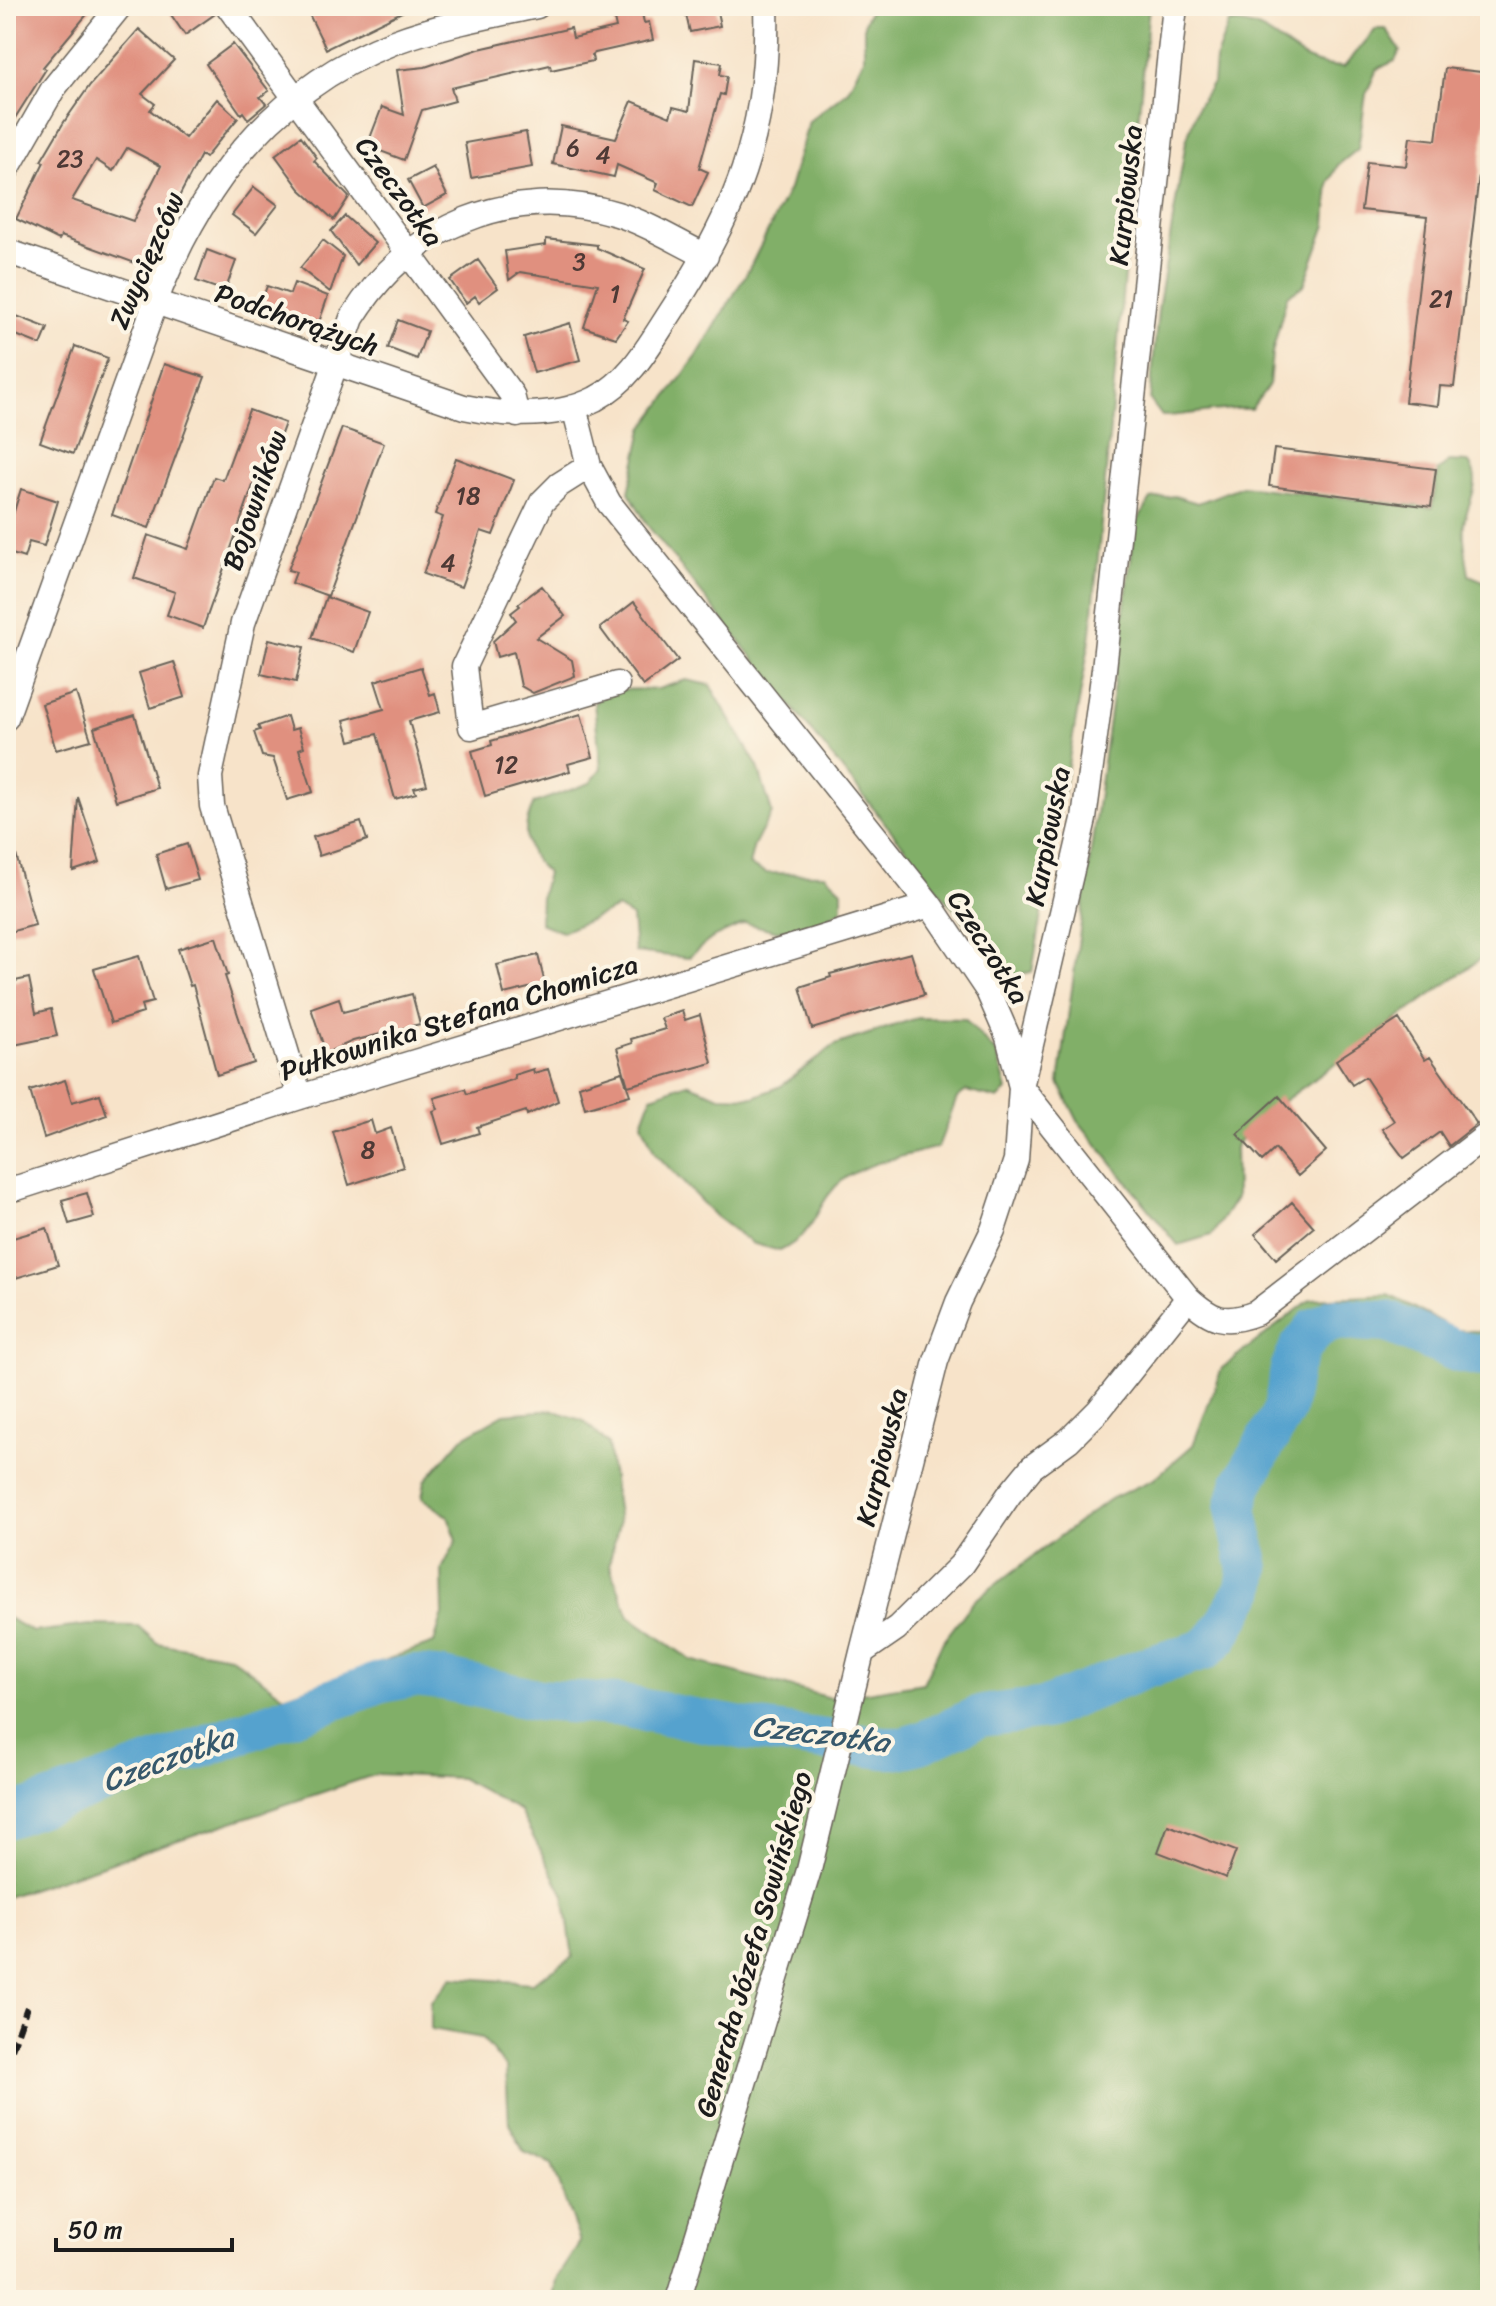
<svg xmlns="http://www.w3.org/2000/svg" width="1496" height="2306" font-family="Sriracha,sans-serif">
<rect width="100%" height="100%" fill="#fcf5e5"/>
<filter id="ink" filterUnits="userSpaceOnUse"><feTurbulence type="fractalNoise" baseFrequency=".0125" numOctaves="2"/><feDisplacementMap in="SourceGraphic" scale="16" xChannelSelector="R" yChannelSelector="G"/><feConvolveMatrix kernelMatrix="1 2 1 2 8 2 1 2 1" color-interpolation-filters="sRGB"/></filter>
<filter id="wash" filterUnits="userSpaceOnUse"><feTurbulence type="fractalNoise" baseFrequency=".006" numOctaves="4" result="noise"/><feDisplacementMap in="SourceGraphic" scale="32" xChannelSelector="R" yChannelSelector="G"/><feGaussianBlur stdDeviation="1.8" result="paint"/><feColorMatrix in="noise" values="0 0 0 0 0 0 0 0 0 0 0 0 0 0 0 0 0 1.4 0 .05"/><feComposite in="paint" operator="in"/></filter>
<g filter="url(#wash)">
<rect width="100%" height="100%" fill="#f7e3c9"/>
<path fill="#81af68" stroke="#4e6642" stroke-width="2" d="M 872,6 L 1149,6 L 1091,633 L 1032,972 L 1007,976 L 648,526 L 629,492 L 643,429 L 697,356 L 748,271 L 789,189 L 809,121 L 848,90 L 864,58 L 864,23 Z
M 1229,23 C 1283,23 1285,66 1344,67 L 1376,29 L 1386,29 L 1400,50 L 1395,61 L 1377,69 L 1366,94 L 1358,149 L 1338,165 L 1329,182 L 1326,225 L 1304,285 L 1287,296 L 1272,353 L 1269,385 L 1251,409 C 1221,407 1192,416 1162,416 L 1150,400 L 1158,310 L 1186,141 L 1198,106 L 1213,83 L 1215,60 Z
M 1450,461 L 1468,462 C 1484,482 1468,500 1464,523 C 1462,538 1467,559 1469,575 L 1490,584 L 1490,952 L 1251,1125 L 1235,1147 L 1236,1198 L 1212,1235 L 1178,1245 L 1078,1121 L 1059,1083 L 1136,523 L 1151,499 L 1174,496 L 1198,503 L 1242,486 L 1432,508 L 1438,471 Z
M 686,680 L 710,685 L 758,767 L 772,813 L 754,845 L 749,865 L 766,873 L 825,874 L 842,890 L 842,910 L 812,926 L 777,931 L 745,923 L 712,938 L 688,958 L 635,952 L 632,917 L 617,908 L 562,932 L 540,923 L 541,896 L 547,873 C 524,852 520,831 534,803 L 590,783 L 601,768 L 594,703 L 609,690 L 658,689 Z
M 917,1018 L 965,1019 L 997,1054 L 1007,1090 L 998,1099 L 966,1091 L 957,1098 L 938,1147 C 911,1155 866,1162 844,1179 C 813,1203 821,1231 780,1251 L 751,1243 L 715,1216 L 655,1153 L 642,1123 L 652,1096 L 687,1083 L 720,1096 L 754,1097 L 781,1086 L 835,1045 Z
M 1389,1295 L 1456,1330 L 1490,1332 L 1490,2300 L 553,2300 L 556,2279 L 580,2242 L 552,2164 L 524,2152 L 509,2123 L 506,2068 L 482,2038 L 431,2029 L 431,2002 L 452,1977 L 532,1983 L 573,1957 L 564,1895 L 519,1810 L 460,1778 L 377,1774 L 6,1897 L 6,1617 L 33,1632 L 89,1625 L 138,1626 L 157,1643 L 230,1656 L 284,1696 L 434,1643 L 443,1614 L 442,1569 L 457,1540 L 448,1516 L 422,1498 L 425,1481 L 462,1438 L 504,1414 L 553,1410 L 584,1421 L 608,1444 L 619,1523 L 609,1564 L 629,1616 L 691,1660 L 830,1698 L 923,1683 L 942,1643 L 974,1601 L 1108,1500 L 1154,1479 L 1193,1445 L 1222,1368 L 1311,1299 Z"/>
<g fill="none" stroke-linecap="round" stroke-linejoin="round">
<path stroke="#55a2ce" stroke-width="42" d="M 6,1818 L 382,1682 L 414,1676 L 443,1679 L 537,1700 L 617,1705 L 752,1730 L 884,1748 L 903,1748 L 923,1742 L 980,1716 L 1046,1708 L 1145,1668 L 1204,1650 L 1219,1636 L 1246,1588 L 1249,1569 L 1236,1508 L 1242,1485 L 1284,1410 L 1291,1369 L 1300,1348 L 1315,1329 L 1333,1319 L 1388,1322 L 1459,1352 L 1490,1357"/>
</g>
<g id="blocks">
<path fill="#e0907f" fill-rule="evenodd" d="M 6,6 L 94,6 L 43,67 L 46,69 L 6,132 Z
M 165,6 L 213,6 L 215,14 L 185,35 Z
M 305,6 L 414,6 L 326,49 Z
M 684,6 L 716,6 L 720,26 L 690,32 Z
M 642,13 L 644,23 L 649,22 L 653,40 L 595,53 L 592,55 L 593,61 L 551,70 L 550,65 L 451,88 L 455,101 L 422,110 L 404,160 L 367,146 L 382,107 L 404,115 L 397,70 L 425,67 L 479,49 L 571,28 L 573,38 L 616,28 L 614,19 Z
M 139,29 L 174,60 L 142,94 L 155,104 L 150,110 L 185,138 L 217,99 L 238,118 L 205,158 L 201,155 L 172,210 L 168,207 L 146,267 L 61,236 L 59,240 L 16,219 L 44,162 L 41,161 L 64,122 L 90,85 ZM 127,148 L 161,166 L 133,221 L 72,200 L 96,160 L 113,171 Z
M 233,44 L 269,91 L 260,97 L 266,104 L 248,119 L 243,112 L 241,114 L 206,64 Z
M 695,59 L 722,63 L 720,75 L 727,76 L 724,95 L 720,94 L 699,168 L 708,172 L 692,207 L 655,190 L 658,183 L 617,165 L 614,177 L 553,164 L 561,126 L 616,138 L 632,101 L 670,117 L 673,107 L 689,111 Z
M 1445,68 L 1490,73 L 1490,82 L 1454,387 L 1440,386 L 1438,406 L 1405,402 L 1427,217 L 1361,210 L 1367,162 L 1406,166 L 1410,137 L 1436,140 Z
M 526,132 L 532,167 L 471,178 L 465,143 Z
M 301,136 L 317,158 L 314,161 L 349,197 L 334,220 L 300,189 L 275,155 Z
M 433,167 L 447,195 L 423,208 L 408,180 Z
M 254,187 L 278,205 L 256,233 L 232,215 Z
M 345,216 L 375,243 L 356,265 L 331,231 Z
M 546,239 L 597,245 L 597,248 L 645,269 L 623,319 L 628,321 L 616,338 L 584,327 L 598,284 L 520,272 L 509,280 L 505,251 L 546,245 Z
M 323,240 L 343,256 L 330,292 L 300,268 Z
M 207,250 L 236,261 L 225,291 L 196,281 Z
M 478,260 L 498,288 L 479,302 L 475,296 L 466,303 L 450,280 Z
M 294,283 L 328,296 L 318,325 L 259,308 L 267,286 L 290,294 Z
M 6,312 L 48,328 L 41,345 L 6,331 Z
M 398,320 L 427,331 L 417,359 L 388,348 Z
M 570,323 L 580,360 L 534,373 L 524,337 Z
M 75,346 L 108,358 L 73,454 L 40,442 Z
M 164,364 L 205,377 L 149,528 L 112,515 Z
M 249,410 L 285,423 L 264,480 L 256,477 L 203,628 L 167,615 L 175,592 L 134,578 L 148,535 L 188,549 L 214,477 L 223,480 Z
M 342,428 L 384,443 L 328,596 L 292,583 L 296,572 L 288,570 Z
M 1274,449 L 1436,469 L 1431,507 L 1269,486 Z
M 456,458 L 514,480 L 493,535 L 481,531 L 461,587 L 423,574 L 443,517 L 435,514 Z
M 21,489 L 58,501 L 44,546 L 29,542 L 24,558 L 6,552 L 6,537 Z
M 542,586 L 565,616 L 536,638 L 572,660 L 575,676 L 533,693 L 521,686 L 514,652 L 497,657 L 493,641 L 516,620 L 511,613 L 520,606 L 518,604 Z
M 326,597 L 368,612 L 354,652 L 312,638 Z
M 634,602 L 678,660 L 643,686 L 600,628 Z
M 269,639 L 304,647 L 296,682 L 261,674 Z
M 174,662 L 185,697 L 150,708 L 139,673 Z
M 421,667 L 430,695 L 435,693 L 440,712 L 409,721 L 427,785 L 414,788 L 416,793 L 395,799 L 377,734 L 350,741 L 344,720 L 384,709 L 375,681 Z
M 76,693 L 91,740 L 56,750 L 42,704 Z
M 581,714 L 593,757 L 568,764 L 570,771 L 485,796 L 472,751 L 492,745 L 491,741 Z
M 135,715 L 157,788 L 116,801 L 94,728 Z
M 287,716 L 291,730 L 298,728 L 304,747 L 299,749 L 313,792 L 287,800 L 273,758 L 262,756 L 254,732 L 260,730 L 258,726 Z
M 78,797 L 100,862 L 73,871 Z
M 361,822 L 367,840 L 319,856 L 313,837 Z
M 12,840 L 35,925 L 6,933 L 6,841 Z
M 187,844 L 198,880 L 166,889 L 156,854 Z
M 216,937 L 228,975 L 225,976 L 254,1063 L 217,1075 L 193,985 L 190,986 L 178,949 Z
M 911,953 L 924,995 L 812,1029 L 800,987 L 831,977 L 830,974 Z
M 538,955 L 545,984 L 504,994 L 497,965 Z
M 139,956 L 153,1002 L 141,1005 L 143,1013 L 111,1023 L 94,969 Z
M 29,978 L 36,1013 L 51,1009 L 57,1036 L 9,1046 L 6,983 Z
M 412,994 L 420,1024 L 353,1041 L 326,1053 L 311,1008 L 339,998 L 343,1012 Z
M 682,1011 L 685,1020 L 700,1015 L 712,1063 L 628,1086 L 617,1048 L 632,1043 L 631,1039 L 665,1029 L 661,1018 Z
M 1399,1019 L 1425,1060 L 1430,1057 L 1477,1124 L 1449,1146 L 1440,1132 L 1404,1158 L 1382,1129 L 1394,1121 L 1365,1077 L 1352,1085 L 1336,1060 Z
M 533,1069 L 534,1073 L 548,1069 L 558,1101 L 527,1115 L 526,1111 L 477,1127 L 479,1133 L 443,1144 L 433,1111 L 438,1109 L 434,1098 L 465,1089 L 467,1094 L 515,1079 L 514,1075 Z
M 622,1072 L 630,1095 L 585,1108 L 579,1086 Z
M 65,1080 L 72,1102 L 100,1094 L 107,1115 L 44,1138 L 30,1091 Z
M 1279,1096 L 1326,1151 L 1298,1176 L 1275,1149 L 1262,1161 L 1237,1134 Z
M 371,1120 L 375,1134 L 391,1128 L 403,1167 L 349,1185 L 333,1132 Z
M 87,1193 L 94,1217 L 69,1224 L 62,1200 Z
M 1292,1202 L 1314,1227 L 1276,1259 L 1255,1234 Z
M 47,1228 L 58,1265 L 6,1281 L 6,1240 Z
M 1168,1825 L 1236,1851 L 1226,1878 L 1158,1852 Z"/>
</g>
</g>
<g filter="url(#ink)">
<use href="#blocks" fill-opacity="0" stroke="#696259" stroke-width="2"/>
<g fill="none" stroke-linecap="round" stroke-linejoin="round">
<g stroke="#696259" stroke-width="27">
<path id="street" d="M 228,6 L 512,395 L 517,415
M 6,171 L 53,89 L 120,6
M 6,251 L 464,407 C 507,416 555,419 595,399 C 629,381 647,349 667,318 C 735,215 770,132 766,6
M 574,407 L 589,466 L 609,503 L 930,905 L 988,991 L 1008,1037 L 1021,1087 L 1188,1298 C 1212,1320 1225,1325 1256,1313 L 1490,1133
M 589,466 L 559,485 L 542,502 L 464,666 L 471,727 L 617,684
M 6,718 L 161,287 C 207,176 279,86 394,42 C 440,25 489,16 537,6
M 300,1097 L 212,806 L 210,776 L 243,623 L 352,318 C 409,226 511,182 617,214 C 647,223 677,242 706,256
M 6,1187 L 17,1188 L 300,1097 L 930,905
M 862,1652 L 936,1361 L 958,1302 L 993,1230 L 1016,1160 L 1021,1087 L 1084,819 L 1104,669 L 1175,6
M 678,2300 L 809,1870 L 862,1652 L 897,1628 L 961,1565 L 1009,1495 L 1032,1467 L 1069,1440 L 1099,1410 L 1188,1298"/>
</g>
<use href="#street" stroke="#fff" stroke-width="24"/>
<path stroke="#1c1c1c" stroke-width="6" stroke-dasharray="12 6" stroke-linecap="butt" d="M 6,2066 L 27,2007"/>
</g>
</g>
<g text-anchor="middle" stroke-width="8" stroke-linejoin="round" paint-order="stroke">
<g font-size="24" fill="#4d3935">
<text x="573" y="156">6</text>
<text x="603" y="163">4</text>
<text x="70" y="167">23</text>
<text x="579" y="270">3</text>
<text x="615" y="302">1</text>
<text x="1441" y="307">21</text>
<text x="468" y="504">18</text>
<text x="448" y="571">4</text>
<text x="506" y="773">12</text>
<text x="368" y="1158">8</text>
</g>
<g font-size="28" fill="#1c1c1c" stroke="#fcf5e5">
<text transform="translate(400 191) rotate(54)" y="10">Czeczotka</text>
<text transform="translate(1125 195) rotate(-84)" y="10">Kurpiowska</text>
<text transform="translate(146 260) rotate(-66)" y="10">Zwycięzców</text>
<text transform="translate(297 319) rotate(19)" y="10">Podchorążych</text>
<text transform="translate(254 500) rotate(-71)" y="10">Bojowników</text>
<text transform="translate(1047 836) rotate(-79)" y="10">Kurpiowska</text>
<text transform="translate(989 947) rotate(58)" y="10">Czeczotka</text>
<text transform="translate(459 1017) rotate(-17)" y="10">Pułkownika Stefana Chomicza</text>
<text transform="translate(881 1457) rotate(-76)" y="10">Kurpiowska</text>
<text transform="translate(753 1944) rotate(-74)" y="10">Generała Józefa Sowińskiego</text>
</g>
<g font-size="30" font-style="italic" fill="#36586c" stroke="#fcf5e5">
<text transform="translate(821 1734) rotate(7)" y="10">Czeczotka</text>
<text transform="translate(168 1759) rotate(-20)" y="10">Czeczotka</text>
</g>
</g>
<rect width="1496" height="2306" fill="none" stroke="#fcf5e5" stroke-width="32"/>
<path d="M56 2238v12h176v-12" fill="none" stroke="#1c1c1c" stroke-width="4"/>
<text x="68" y="2238" font-size="24" fill="#1c1c1c" stroke="#fcf5e5" stroke-width="6" paint-order="stroke">50 m</text>
</svg>
